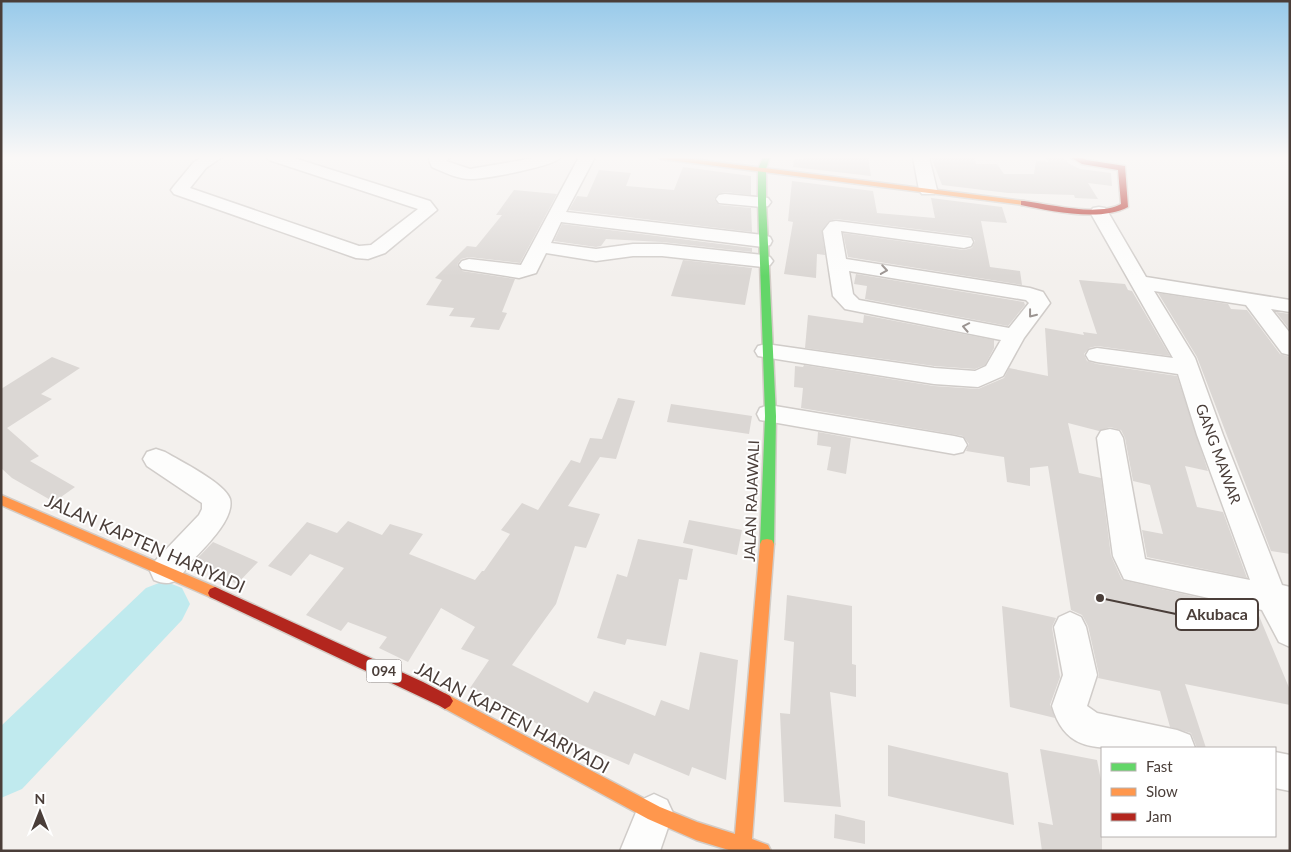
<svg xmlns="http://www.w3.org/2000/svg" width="1291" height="852" font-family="Lato,sans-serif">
<rect width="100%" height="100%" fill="#f3f0ed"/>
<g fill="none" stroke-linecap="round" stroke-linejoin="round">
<path fill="#c0eaee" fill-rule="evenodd" d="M 164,581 L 182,588 L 190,604 L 182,620 L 22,789 L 1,798 L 1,726 L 146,588 Z"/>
</g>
<path fill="#dbd7d4" d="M 803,157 L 868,157 L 871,176 L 793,167 L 794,159 L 803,159 Z
M 931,157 L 974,157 L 976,164 L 997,164 L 1004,174 L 1034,174 L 1036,161 L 1049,162 L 1046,157 L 1063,157 L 1068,163 L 1080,169 L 1111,173 L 1112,186 L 1088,183 L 1098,199 L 1075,198 L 1074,195 L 1008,193 L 942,185 Z
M 683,167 L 751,176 L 751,195 L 725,192 L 718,194 L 714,199 L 719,205 L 751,208 L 752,232 L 569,210 L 577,196 L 587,197 L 599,170 L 631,173 L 626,186 L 674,190 Z
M 792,181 L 873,191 L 877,213 L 935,218 L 931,198 L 1002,207 L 1007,223 L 981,221 L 990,267 L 1020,271 L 1022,285 L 848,257 L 843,233 L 964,250 L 972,248 L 975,241 L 971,236 L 836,219 L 829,221 L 822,230 L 825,255 L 817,254 L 816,278 L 784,274 L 793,222 L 788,221 Z
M 514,190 L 557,194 L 520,263 L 469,257 L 461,259 L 457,265 L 462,271 L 515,279 L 502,312 L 507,313 L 499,330 L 470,327 L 475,318 L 449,316 L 454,308 L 426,305 L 442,280 L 435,278 L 467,246 L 476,247 L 502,215 L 496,215 Z
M 562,224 L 752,248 L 752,252 L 662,242 L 606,239 L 601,246 L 596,247 L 554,241 Z
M 683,260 L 752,268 L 745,305 L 671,296 Z
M 856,274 L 1024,302 L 1025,305 L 1008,326 L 865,299 L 867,286 L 854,284 Z
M 1079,280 L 1125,284 L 1128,290 L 1132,291 L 1170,356 L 1097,346 L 1089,348 L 1084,354 L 1087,361 L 1097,364 L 1177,376 L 1208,471 L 1185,466 L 1197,507 L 1223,512 L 1247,578 L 1147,557 L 1142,530 L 1163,534 L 1150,485 L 1133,481 L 1125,438 L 1121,430 L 1110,427 L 1099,431 L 1068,423 L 1079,473 L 1101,478 L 1111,556 L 1122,580 L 1257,611 L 1290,690 L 1290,705 L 1185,684 L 1206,748 L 1197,748 L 1191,733 L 1170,727 L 1160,691 L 1098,678 L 1099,675 L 1088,626 L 1082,615 L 1071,610 L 1048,466 L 1030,468 L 1030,486 L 1007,482 L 1004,457 L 966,451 L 969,444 L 963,436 L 801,408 L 803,388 L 794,387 L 795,366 L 803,367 L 804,365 L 934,386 L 978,389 L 1004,378 L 1009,368 L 1048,376 L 1045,328 L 1084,335 L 1083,332 L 1097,334 Z
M 1158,293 L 1228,304 L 1231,309 L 1247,310 L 1280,354 L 1290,357 L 1290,554 L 1271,551 L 1197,357 Z
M 1276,312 L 1290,314 L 1290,330 Z
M 808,315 L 863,323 L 864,315 L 994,340 L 994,348 L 985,365 L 975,369 L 934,366 L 805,348 Z
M 52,357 L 80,368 L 41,394 L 52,399 L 7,428 L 39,456 L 30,461 L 75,487 L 54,502 L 12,478 L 1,468 L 1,389 Z
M 618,398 L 635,401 L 616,459 L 600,457 L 568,506 L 600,514 L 586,548 L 575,546 L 556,604 L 512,665 L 588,703 L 594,691 L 655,716 L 661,700 L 689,710 L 700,652 L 738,660 L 726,780 L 692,767 L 689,776 L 634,753 L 629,765 L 556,734 L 510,709 L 511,708 L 470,688 L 489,660 L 461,649 L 475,627 L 441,608 L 408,662 L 379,648 L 387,637 L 348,622 L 341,631 L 306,615 L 344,568 L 310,554 L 291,576 L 268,566 L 307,522 L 337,533 L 348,521 L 382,535 L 390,524 L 423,534 L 409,554 L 475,580 L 482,571 L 484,571 L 510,534 L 501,530 L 522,503 L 538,510 L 571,460 L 580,463 L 590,438 L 602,439 Z
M 671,404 L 752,416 L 749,434 L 667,422 Z
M 818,432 L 851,438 L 846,474 L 827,470 L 831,447 L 817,445 Z
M 689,520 L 742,530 L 737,555 L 683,543 Z
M 638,539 L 693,549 L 687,580 L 679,579 L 666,646 L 627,639 L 625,645 L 597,638 L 617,574 L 627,577 Z
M 213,542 L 258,562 L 237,584 L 193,563 Z
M 787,595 L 852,606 L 852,664 L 856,665 L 856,697 L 830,692 L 841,807 L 784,802 L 780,713 L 790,714 L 794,642 L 784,640 Z
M 1002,606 L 1056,618 L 1052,627 L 1060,677 L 1050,705 L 1055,718 L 1010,707 Z
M 888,745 L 1008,773 L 1014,825 L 888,796 Z
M 1040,749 L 1097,760 L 1102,785 L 1102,851 L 1042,851 L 1038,822 L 1053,825 Z
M 835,814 L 865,821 L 865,844 L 834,838 Z"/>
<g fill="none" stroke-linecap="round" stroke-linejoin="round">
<g stroke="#d0ccc9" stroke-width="3">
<path id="street" d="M 203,157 L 222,157 L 206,168 L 190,188 L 359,246 L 371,245 L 418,209 L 269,160 L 267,157 L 291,157 L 430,201 L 437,210 L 385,253 L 368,259 L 356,258 L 174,194 L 171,190 L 174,186 L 194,162 Z
M 431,157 L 450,157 L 446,161 L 470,169 L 540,157 L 561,157 C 554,167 484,179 470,179 C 457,179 444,172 432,167 L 429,160 Z
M 579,157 L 595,157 L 566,212 L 763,235 L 770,237 L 772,241 L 770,245 L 763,247 L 561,222 L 551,243 L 596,249 L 633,244 L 662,244 L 763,255 L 770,257 L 773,261 L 770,265 L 763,267 L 662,256 L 633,256 L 596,261 L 546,253 L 536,273 L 519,278 L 462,269 L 459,265 L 462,261 L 469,259 L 521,265 Z
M 913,157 L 929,157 L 937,190 L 934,194 L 922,194 L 919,190 Z
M 725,194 L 768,198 L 771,202 L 768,206 L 762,207 L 719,203 L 716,199 L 719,195 Z
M 1099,207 L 1105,208 L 1108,212 L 1146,277 L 1290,300 L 1290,312 L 1271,309 L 1290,333 L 1290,355 L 1282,353 L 1246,305 L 1154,291 L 1195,358 L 1223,435 L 1282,585 L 1290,587 L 1290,647 L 1279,642 L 1262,610 L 1124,579 L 1113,556 L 1097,438 L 1101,431 L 1110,429 L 1119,431 L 1123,438 L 1145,559 L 1250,580 L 1197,435 L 1178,374 L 1097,362 L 1089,360 L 1086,355 L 1089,350 L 1097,348 L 1173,358 L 1090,212 L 1093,208 Z
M 836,221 L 971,238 L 973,242 L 971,246 L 964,248 L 841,231 L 846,259 L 1030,288 L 1043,292 L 1050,303 L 1024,338 L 1003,376 L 978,387 L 934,384 L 758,356 L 755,351 L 758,346 L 766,344 L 934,368 L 975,371 L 986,366 L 1001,340 L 845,309 L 833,296 L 823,231 L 830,222 ZM 849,271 L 1026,300 L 1029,303 L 1009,328 L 859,300 L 853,294 Z
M 769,405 L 954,436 L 963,438 L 967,445 L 963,452 L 954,454 L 760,420 L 757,414 L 760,408 Z
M 156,449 L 165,452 C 180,461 225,483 230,499 C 235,519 204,548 191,562 C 187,568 182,575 176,580 C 169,585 162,583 154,580 L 150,571 L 154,562 L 199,515 L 202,509 L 202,503 L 147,466 L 143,459 L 147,452 Z
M 1070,612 L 1081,617 L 1086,627 L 1097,675 L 1087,706 L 1097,713 L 1177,730 L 1190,735 L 1195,748 C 1174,748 1154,748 1133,748 C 1095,748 1065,751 1052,706 L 1063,675 L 1054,627 L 1059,617 Z
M 1275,752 L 1290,755 L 1290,791 L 1275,788 Z
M 654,794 L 667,800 L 673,813 L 660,851 L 620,851 L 641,800 Z"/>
</g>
<g stroke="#d3ccc6" stroke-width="3">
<path id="fast" d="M 763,157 L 770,157 L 766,169 L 766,202 L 776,416 L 774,544 L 772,548 L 767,549 L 762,548 L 760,544 L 765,416 L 758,202 L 758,169 Z"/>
</g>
<g stroke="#d3ccc6" stroke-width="3">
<path id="slow" d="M 658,157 L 676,157 L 1024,201 L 1028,203 L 1024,205 L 661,159 Z
M 1,495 L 220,589 L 222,593 L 220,597 L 215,599 L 210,597 L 1,505 Z
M 767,539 L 772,540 L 774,544 L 752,839 L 768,845 L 771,851 L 732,851 L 696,840 L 648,819 L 440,706 L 437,701 L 440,696 L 445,693 L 450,696 L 660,807 L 697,822 L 735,834 L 760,544 L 762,540 Z"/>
</g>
<g stroke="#d3ccc6" stroke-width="3">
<path id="jam" d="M 1070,157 L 1079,157 L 1087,160 L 1125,166 L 1128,207 C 1101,222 1050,211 1021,205 L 1021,201 L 1024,201 C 1050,204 1097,217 1121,204 L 1118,170 L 1082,164 Z
M 215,587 L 423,682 L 450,696 L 453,701 L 450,706 L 445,709 L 440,706 L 210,597 L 208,593 L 210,589 Z"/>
</g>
<use href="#street" fill="#fdfdfc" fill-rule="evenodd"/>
<use href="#fast" fill="#63d668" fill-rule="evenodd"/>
<use href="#slow" fill="#ff974d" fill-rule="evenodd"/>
<use href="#jam" fill="#b3261e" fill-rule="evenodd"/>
</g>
<defs><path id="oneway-chevron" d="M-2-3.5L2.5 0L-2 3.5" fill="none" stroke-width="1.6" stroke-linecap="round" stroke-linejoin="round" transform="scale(1.25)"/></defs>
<g stroke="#9b9491">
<use href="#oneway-chevron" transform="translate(884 270) rotate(9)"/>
<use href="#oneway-chevron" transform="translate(1032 314) rotate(128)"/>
<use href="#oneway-chevron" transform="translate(966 327) rotate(-169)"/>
</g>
<linearGradient id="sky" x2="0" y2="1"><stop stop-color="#98caea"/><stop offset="0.57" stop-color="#faf8f7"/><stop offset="1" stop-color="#faf8f7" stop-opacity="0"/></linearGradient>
<rect width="1291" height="276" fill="url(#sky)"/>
<g text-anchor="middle" stroke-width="4" stroke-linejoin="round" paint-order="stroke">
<rect fill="#fff" stroke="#807874" stroke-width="1" x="366.5" y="659.5" width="35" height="23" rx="4"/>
<g font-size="14" font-weight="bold" fill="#4a3e39">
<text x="384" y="676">094</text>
</g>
<g font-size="15" fill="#4a3e39" stroke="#fff">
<text transform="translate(1218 454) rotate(70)" y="5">GANG MAWAR</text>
<text transform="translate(752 501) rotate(-88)" y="5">JALAN RAJAWALI</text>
</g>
<g font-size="18" fill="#4a3e39" stroke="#fff">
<text transform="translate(145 544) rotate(24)" y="6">JALAN KAPTEN HARIYADI</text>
<text transform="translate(512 718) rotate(28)" y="6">JALAN KAPTEN HARIYADI</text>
</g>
</g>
<path fill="none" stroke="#4a3e39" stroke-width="2" d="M1100 598L1176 614"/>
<circle fill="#4a3e39" stroke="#fff" stroke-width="2" cx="1100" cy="598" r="5"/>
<rect fill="#fff" stroke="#4a3e39" stroke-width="2" x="1176" y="599" width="82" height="31" rx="5"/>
<g font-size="16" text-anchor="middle" font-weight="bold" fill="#4a3e39">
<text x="1217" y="620">Akubaca</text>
</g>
<rect width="1291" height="852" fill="none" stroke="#4a3e39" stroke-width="5"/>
<rect x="1101" y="747" width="175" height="90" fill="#ffffff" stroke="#b7b2b0"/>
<rect x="1111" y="763" width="25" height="8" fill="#63d668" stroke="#b7b2b0"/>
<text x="1146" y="772" font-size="15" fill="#4a3e39">Fast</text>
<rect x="1111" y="788" width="25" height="8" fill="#ff974d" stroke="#b7b2b0"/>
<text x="1146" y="797" font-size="15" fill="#4a3e39">Slow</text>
<rect x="1111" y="813" width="25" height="8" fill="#b3261e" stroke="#b7b2b0"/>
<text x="1146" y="822" font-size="15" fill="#4a3e39">Jam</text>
<g transform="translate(40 812)" stroke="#ffffff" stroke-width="4" paint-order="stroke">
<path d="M0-4L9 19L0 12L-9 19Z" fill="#4a3e39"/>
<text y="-8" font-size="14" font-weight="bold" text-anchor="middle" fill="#4a3e39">N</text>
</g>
</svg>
